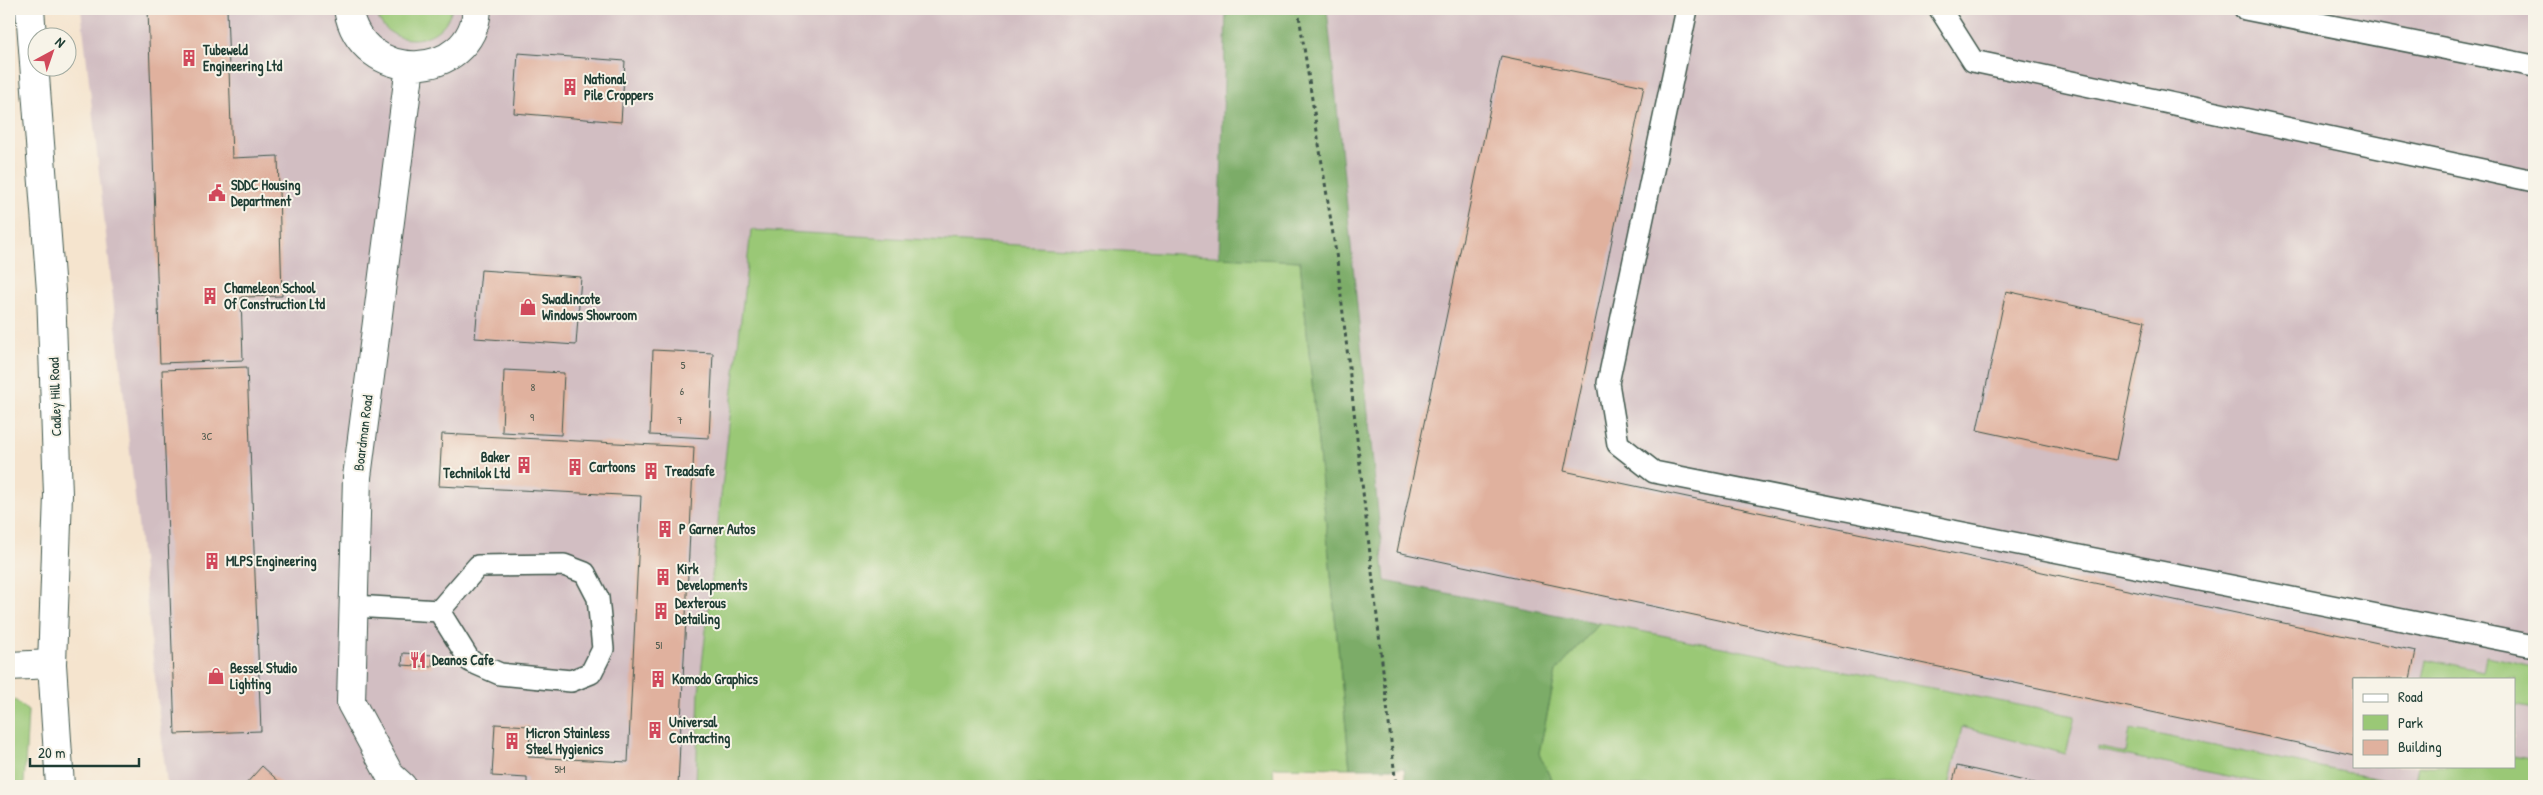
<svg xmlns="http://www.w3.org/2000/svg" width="2543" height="795" font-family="'Patrick Hand',sans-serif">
<rect width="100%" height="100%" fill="#f7f3e8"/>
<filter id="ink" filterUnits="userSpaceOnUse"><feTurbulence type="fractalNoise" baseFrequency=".02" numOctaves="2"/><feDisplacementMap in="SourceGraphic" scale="10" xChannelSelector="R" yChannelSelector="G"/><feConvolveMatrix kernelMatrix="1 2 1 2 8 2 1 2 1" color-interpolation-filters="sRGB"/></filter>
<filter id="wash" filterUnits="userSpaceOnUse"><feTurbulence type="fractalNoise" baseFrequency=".0096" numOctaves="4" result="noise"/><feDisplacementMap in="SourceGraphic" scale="20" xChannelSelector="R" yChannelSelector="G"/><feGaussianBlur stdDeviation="1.12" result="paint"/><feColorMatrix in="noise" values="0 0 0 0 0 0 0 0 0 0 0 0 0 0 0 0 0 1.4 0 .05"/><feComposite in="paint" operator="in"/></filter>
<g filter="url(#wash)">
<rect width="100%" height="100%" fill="#f5e4ce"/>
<path fill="#d2bec2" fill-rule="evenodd" d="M 81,9 L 1226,9 L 1219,257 L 752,230 L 699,692 L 696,786 L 167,786 Z
M 1327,9 L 2534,9 L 2534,786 L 1406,786 ZM 2354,679 L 2514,679 L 2514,766 L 2354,766 Z"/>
<path fill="#9ac876" stroke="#5c8255" d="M 375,9 L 452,9 C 441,48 385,50 375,9 Z
M 751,230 L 1300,261 L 1350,768 L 1273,767 L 1274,786 L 696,786 L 699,692 Z
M 1599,623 L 2075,716 L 2066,754 L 1962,727 L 1949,786 L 1554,786 L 1539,753 L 1556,672 Z
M 2486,656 L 2534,666 L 2534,709 L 2514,705 L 2514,679 L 2423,679 L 2427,659 L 2483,671 Z
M 9,695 L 28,711 L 24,786 L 9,786 Z
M 2130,729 L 2414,786 L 2418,766 L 2514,766 L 2514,756 L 2534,760 L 2534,786 L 2278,786 L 2098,750 L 2098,747 L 2126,753 Z"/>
<path fill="#7bac67" stroke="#4d744e" d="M 1226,9 L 1327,9 L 1385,581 L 1599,623 L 1556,672 L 1539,753 L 1554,786 L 1406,786 L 1404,768 L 1350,768 L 1300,261 L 1219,257 Z"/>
<g id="blocks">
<path fill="#e0b19e" d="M 148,9 L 227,9 L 232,158 L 278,156 L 282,296 L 241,297 L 243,360 L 160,363 Z
M 518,53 L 625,61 L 621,122 L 514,113 Z
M 1501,56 L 1644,86 L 1564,471 L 2416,651 L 2410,679 L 2354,679 L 2354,755 L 1397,552 Z
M 481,270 L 581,277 L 576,345 L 475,338 Z
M 2006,291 L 2145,321 L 2116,460 L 1977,430 Z
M 653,350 L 713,353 L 709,438 L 650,435 Z
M 247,367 L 261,731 L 175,734 L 162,370 Z
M 504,370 L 564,373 L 561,435 L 502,432 Z
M 442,434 L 694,447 L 678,786 L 527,786 L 527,778 L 492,776 L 495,724 L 530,726 L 529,757 L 628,762 L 641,496 L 439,486 Z
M 403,653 L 433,655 L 432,667 L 402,665 Z
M 262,766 L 284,786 L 244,786 Z
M 1957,766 L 2039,784 L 2038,786 L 1952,786 Z"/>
</g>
</g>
<g filter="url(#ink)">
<use href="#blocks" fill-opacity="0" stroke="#3f564b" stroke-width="1"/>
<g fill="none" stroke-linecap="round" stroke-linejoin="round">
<g stroke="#3f564b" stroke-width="24">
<path id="lane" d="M 1687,9 L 1608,383 L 1618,444 L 1654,472 L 2534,646
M 1940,9 L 1973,61 L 2534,181
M 2245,9 L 2534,66
M 354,606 L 439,611 L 478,566 L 564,565 L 585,573 L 598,598 L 603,649 L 591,673 L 571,681 L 500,674 L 470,661 L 439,611"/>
</g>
<g stroke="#3f564b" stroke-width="30">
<path id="street" d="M 348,9 C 361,86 472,82 477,9
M 9,666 L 52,664
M 402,786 L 390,775 L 351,703 L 357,477 L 410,66"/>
</g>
<g stroke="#3f564b" stroke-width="30">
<path id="secondary" d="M 30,9 L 51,291 L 58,495 L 52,664 L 60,786"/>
</g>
<path stroke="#3f564b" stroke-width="3" stroke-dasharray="4 4" stroke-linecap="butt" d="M 1298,9 L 1337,260 L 1396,786"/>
<use href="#lane" stroke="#fff" stroke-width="21"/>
<use href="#street" stroke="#fff" stroke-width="28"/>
<use href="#secondary" stroke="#fff" stroke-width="28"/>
</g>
</g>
<defs>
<g id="building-bare" transform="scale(1.35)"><path d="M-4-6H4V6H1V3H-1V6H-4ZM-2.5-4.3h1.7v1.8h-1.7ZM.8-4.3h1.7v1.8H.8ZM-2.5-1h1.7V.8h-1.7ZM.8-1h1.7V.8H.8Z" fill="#d1495b" stroke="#f7f3e8" stroke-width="2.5" paint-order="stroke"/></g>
<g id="civic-bare" transform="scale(1.35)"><path d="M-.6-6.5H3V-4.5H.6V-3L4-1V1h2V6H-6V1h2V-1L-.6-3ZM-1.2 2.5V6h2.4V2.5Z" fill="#d1495b" stroke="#f7f3e8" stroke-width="2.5" paint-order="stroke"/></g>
<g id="shop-bare" transform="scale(1.35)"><path d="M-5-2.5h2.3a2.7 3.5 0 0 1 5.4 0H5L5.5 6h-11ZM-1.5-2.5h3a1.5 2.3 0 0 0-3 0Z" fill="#d1495b" stroke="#f7f3e8" stroke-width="2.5" paint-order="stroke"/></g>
<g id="restaurant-bare" transform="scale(1.35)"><path d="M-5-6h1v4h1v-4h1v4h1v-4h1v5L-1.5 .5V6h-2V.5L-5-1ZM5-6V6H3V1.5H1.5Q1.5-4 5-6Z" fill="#d1495b" stroke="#f7f3e8" stroke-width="2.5" paint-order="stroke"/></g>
</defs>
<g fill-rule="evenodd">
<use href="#building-bare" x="189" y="58"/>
<use href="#building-bare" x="570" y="87"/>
<use href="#civic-bare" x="217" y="193"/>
<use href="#building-bare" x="210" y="296"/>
<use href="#shop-bare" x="528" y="307"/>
<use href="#building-bare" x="524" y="465"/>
<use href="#building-bare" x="575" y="467"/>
<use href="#building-bare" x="651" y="471"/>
<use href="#building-bare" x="665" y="529"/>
<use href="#building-bare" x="212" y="561"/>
<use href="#building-bare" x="663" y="577"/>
<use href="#building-bare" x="661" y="611"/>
<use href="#restaurant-bare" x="418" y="660"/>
<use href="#shop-bare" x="216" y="676"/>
<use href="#building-bare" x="658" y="679"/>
<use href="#building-bare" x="655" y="730"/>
<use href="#building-bare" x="512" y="741"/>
</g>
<g text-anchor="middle" stroke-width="4" stroke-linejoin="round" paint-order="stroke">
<g font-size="11" fill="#4f5a4e">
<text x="683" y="369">5</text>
<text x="533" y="391">8</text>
<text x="682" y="395">6</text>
<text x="532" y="421">9</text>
<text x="680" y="424">7</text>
<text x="207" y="440">3C</text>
<text x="659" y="649">5I</text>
<text x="560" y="773">5M</text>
</g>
<g font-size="14" font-weight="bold" fill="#1f3d34" stroke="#f7f3e8" text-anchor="start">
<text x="203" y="55">Tubeweld<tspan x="203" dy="16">Engineering Ltd</tspan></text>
<text x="584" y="84">National<tspan x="584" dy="16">Pile Croppers</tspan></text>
<text x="231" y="190">SDDC Housing<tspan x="231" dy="16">Department</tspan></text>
<text x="224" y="293">Chameleon School<tspan x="224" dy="16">Of Construction Ltd</tspan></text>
<text x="542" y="304">Swadlincote<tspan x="542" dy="16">Windows Showroom</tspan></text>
<text x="510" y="462" text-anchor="end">Baker<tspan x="510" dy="16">Technilok Ltd</tspan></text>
<text x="589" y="472">Cartoons</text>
<text x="665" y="476">Treadsafe</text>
<text x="679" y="534">P Garner Autos</text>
<text x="226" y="566">MLPS Engineering</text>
<text x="677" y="574">Kirk<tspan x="677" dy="16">Developments</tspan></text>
<text x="675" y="608">Dexterous<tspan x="675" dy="16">Detailing</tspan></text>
<text x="432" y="665">Deanos Cafe</text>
<text x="230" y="673">Bessel Studio<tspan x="230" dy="16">Lighting</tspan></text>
<text x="672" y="684">Komodo Graphics</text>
<text x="669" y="727">Universal<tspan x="669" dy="16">Contracting</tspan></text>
<text x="526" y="738">Micron Stainless<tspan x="526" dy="16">Steel Hygienics</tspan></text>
</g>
<g font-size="14" fill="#1f3d34" stroke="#f7f3e8">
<text transform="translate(55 397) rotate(-92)" y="5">Cadley Hill Road</text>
<text transform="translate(363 433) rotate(-83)" y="5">Boardman Road</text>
</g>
</g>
<rect width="2543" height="795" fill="none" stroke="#f7f3e8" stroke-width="30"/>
<rect x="2353" y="678" width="162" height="90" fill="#f7f3e8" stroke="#a1aaa0"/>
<rect x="2363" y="694" width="25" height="8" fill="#ffffff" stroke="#a1aaa0"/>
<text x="2398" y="702" font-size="15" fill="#1f3d34">Road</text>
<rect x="2363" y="715" width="25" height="15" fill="#9ac876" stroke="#a1aaa0"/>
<text x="2398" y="728" font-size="15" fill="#1f3d34">Park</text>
<rect x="2363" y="740" width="25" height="15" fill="#e0b19e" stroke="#a1aaa0"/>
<text x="2398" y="752" font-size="15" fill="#1f3d34">Building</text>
<g transform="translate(52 52) rotate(40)"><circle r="24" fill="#f7f3e8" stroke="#a1aaa0"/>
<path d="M0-4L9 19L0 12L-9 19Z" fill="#d1495b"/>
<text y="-8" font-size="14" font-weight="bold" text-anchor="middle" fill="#1f3d34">N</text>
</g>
<path d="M30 758v8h109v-8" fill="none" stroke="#1f3d34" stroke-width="2.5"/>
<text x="38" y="758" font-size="15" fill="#1f3d34" stroke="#f7f3e8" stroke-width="4" paint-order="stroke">20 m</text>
</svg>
